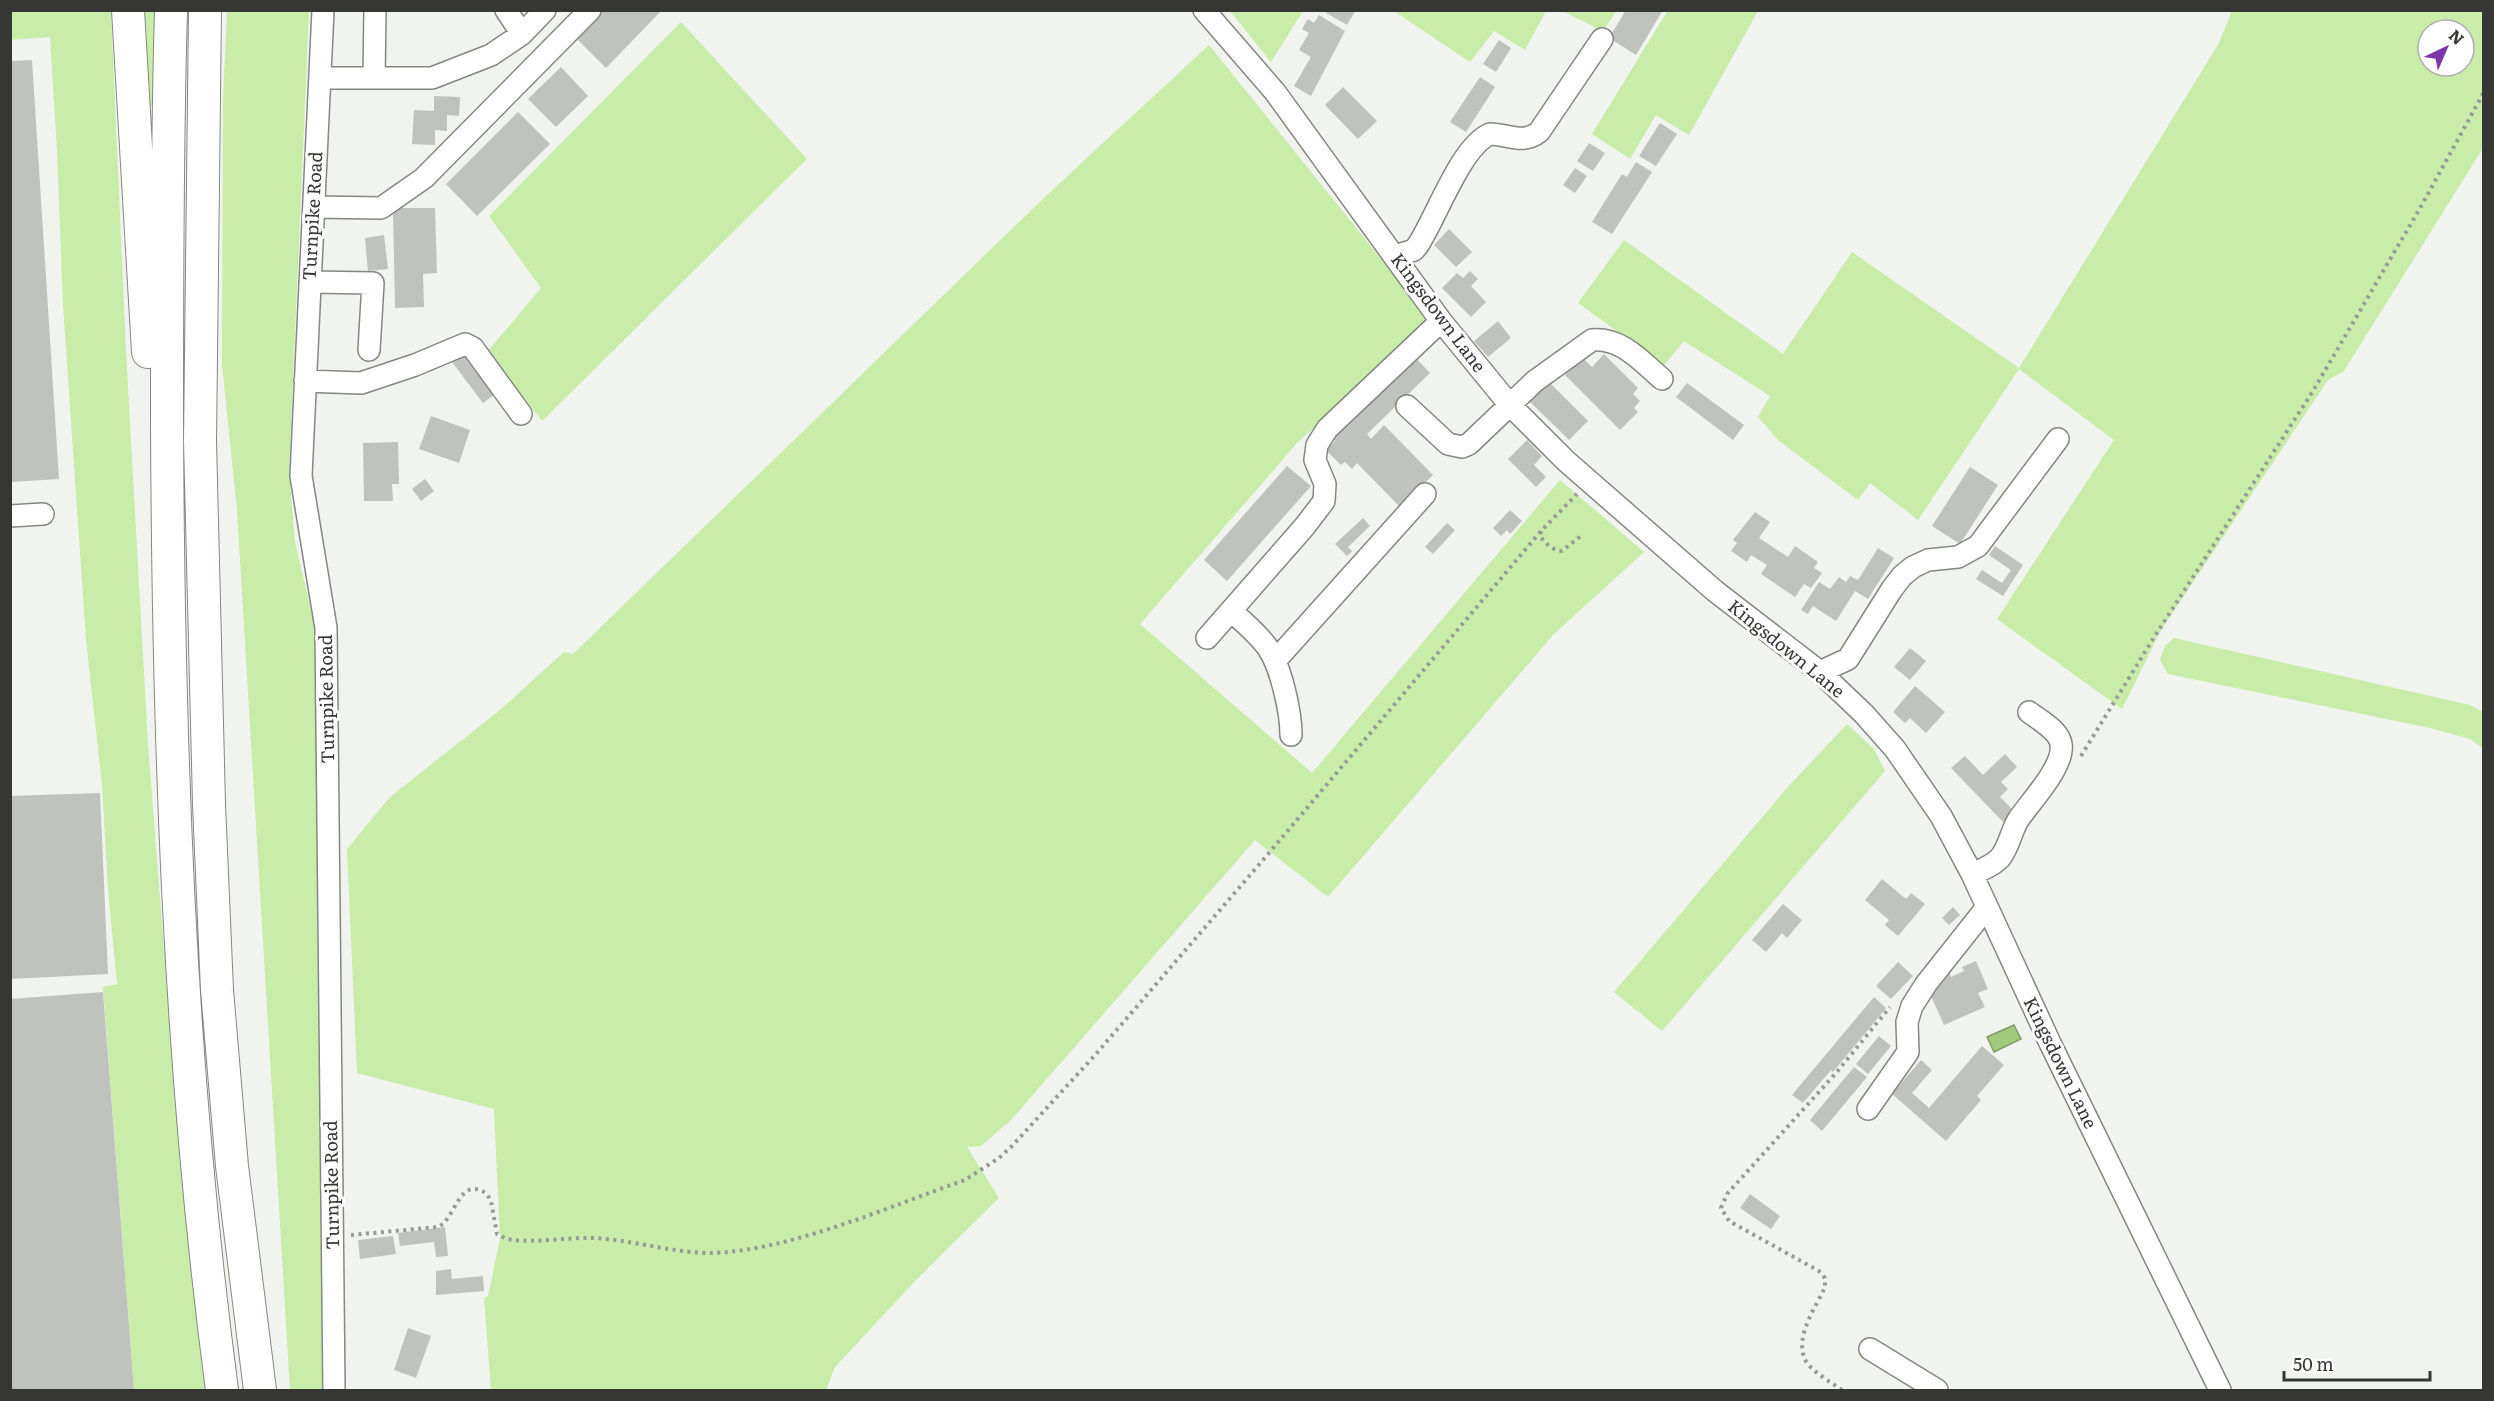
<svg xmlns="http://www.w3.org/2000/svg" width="2494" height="1401" font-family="Literata,serif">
<rect width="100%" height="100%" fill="#f1f3ee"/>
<path fill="#c9eca9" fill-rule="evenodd" d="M 1668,10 L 1758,11 L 1689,135 L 1656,115 L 1630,159 L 1592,134 Z
M 10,11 L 111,11 L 126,351 L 148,744 L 182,1181 L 208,1390 L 134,1390 L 103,987 L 117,984 L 108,890 L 102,785 L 86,640 L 63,305 L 57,151 L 50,37 L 11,40 Z
M 141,11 L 159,11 L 154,107 L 149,106 Z
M 227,11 L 309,11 L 289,472 L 295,542 L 315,627 L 323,1390 L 290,1390 L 237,510 L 222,365 L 223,99 Z
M 1230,11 L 1303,11 L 1271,62 Z
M 1394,11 L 1546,11 L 1525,50 L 1494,31 L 1470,62 Z
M 1562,11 L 1616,11 L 1603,31 Z
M 2232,11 L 2483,11 L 2483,148 L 2344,371 L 2328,380 L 2161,630 L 2122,709 L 1997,619 L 2114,440 L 2019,369 L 1918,520 L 1870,483 L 1858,500 L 1778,440 L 1758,417 L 1770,396 L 1684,341 L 1664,365 L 1578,303 L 1624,240 L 1783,354 L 1852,252 L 2019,368 L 2219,43 ZM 2428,30 L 2464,30 L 2464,66 L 2428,66 Z
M 681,22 L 807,159 L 542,421 L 488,351 L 541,288 L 489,216 Z
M 1209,45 L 1431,321 L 1298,442 L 1140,624 L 1312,773 L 1560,480 L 1644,552 L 1554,634 L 1328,897 L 1255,840 L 1011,1120 L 981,1146 L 967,1147 L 999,1198 L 917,1279 L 835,1367 L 826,1390 L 491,1390 L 484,1298 L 488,1296 L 500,1239 L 494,1109 L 357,1073 L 347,849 L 390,797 L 500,710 L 564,652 L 573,654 L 1049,193 Z
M 2174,638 L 2470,705 L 2483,712 L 2483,748 L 2470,739 L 2430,728 L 2168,674 L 2160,660 L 2165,646 Z
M 1847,724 L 1874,749 L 1885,771 L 1662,1031 L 1614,992 L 1787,788 Z"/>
<path fill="#a2c97c" stroke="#829d67" stroke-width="1.5" d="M 2014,1025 L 2021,1039 L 1994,1052 L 1987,1037 Z"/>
<path fill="#c0c2be" d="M 595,10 L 662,10 L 606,68 L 572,34 Z
M 1328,10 L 1356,10 L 1347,25 L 1326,13 Z
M 1626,10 L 1663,10 L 1636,55 L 1609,38 Z
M 1319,15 L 1345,31 L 1311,96 L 1294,86 L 1311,57 L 1299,50 L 1309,33 L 1302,29 L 1308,19 L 1314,23 Z
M 1499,40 L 1511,48 L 1496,72 L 1483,64 Z
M 32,60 L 59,479 L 10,482 L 10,61 Z
M 561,67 L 588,96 L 556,127 L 528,99 Z
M 1480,77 L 1495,87 L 1466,132 L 1450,122 Z
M 1343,87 L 1377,121 L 1358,139 L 1325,105 Z
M 434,96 L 460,97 L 459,116 L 447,115 L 447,131 L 435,130 L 435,145 L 412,144 L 414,110 L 434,111 Z
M 518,112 L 550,144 L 477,216 L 446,184 Z
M 1660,123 L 1677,134 L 1656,166 L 1639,156 Z
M 1589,143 L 1605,153 L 1593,171 L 1577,161 Z
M 1636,162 L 1652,172 L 1612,234 L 1592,222 L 1622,174 L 1627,177 Z
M 1575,168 L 1587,176 L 1575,193 L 1563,185 Z
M 393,208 L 435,208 L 437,273 L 423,274 L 424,307 L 395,308 Z
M 1449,229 L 1472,252 L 1456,267 L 1434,245 Z
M 384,235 L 388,269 L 368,271 L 365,238 Z
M 1470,271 L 1478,279 L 1471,286 L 1486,302 L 1471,317 L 1442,288 L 1457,273 L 1463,278 Z
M 1498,321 L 1511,338 L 1488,357 L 1474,341 Z
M 460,349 L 494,395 L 483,403 L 449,358 Z
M 1604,354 L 1638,388 L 1633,394 L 1640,401 L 1634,408 L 1638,412 L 1620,430 L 1565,375 L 1582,357 L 1592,367 Z
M 1414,356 L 1430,373 L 1367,434 L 1371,439 L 1384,425 L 1433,475 L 1400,507 L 1357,463 L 1352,469 L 1345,462 L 1341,465 L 1326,450 L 1335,441 L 1330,437 Z
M 1549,382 L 1588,421 L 1569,440 L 1529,401 Z
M 1687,383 L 1744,425 L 1733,440 L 1676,397 Z
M 431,416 L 470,430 L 459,463 L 419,449 Z
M 1527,440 L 1542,456 L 1534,465 L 1546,477 L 1536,487 L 1508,459 Z
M 398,442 L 399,484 L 392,484 L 393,501 L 364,501 L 363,443 Z
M 1287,466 L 1311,486 L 1227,581 L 1204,560 Z
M 1970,467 L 1998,485 L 1960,544 L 1932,526 Z
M 425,479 L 434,491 L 421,501 L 412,489 Z
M 1510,510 L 1522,521 L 1510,534 L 1507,530 L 1501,536 L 1493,528 Z
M 1755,512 L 1770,522 L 1759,538 L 1788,557 L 1795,546 L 1818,562 L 1814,568 L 1822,573 L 1811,588 L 1804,584 L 1795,597 L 1761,574 L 1767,565 L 1751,555 L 1747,562 L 1731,551 L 1737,543 L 1733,540 Z
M 1363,518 L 1370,526 L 1348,547 L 1352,551 L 1347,556 L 1335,544 Z
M 1447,523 L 1455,530 L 1433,554 L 1425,547 Z
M 1995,546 L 2023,565 L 2003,596 L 1976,579 L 1982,570 L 2002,583 L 2011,570 L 1989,555 Z
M 1878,548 L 1894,558 L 1868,599 L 1855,591 L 1836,621 L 1813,606 L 1808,614 L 1801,610 L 1819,582 L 1830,589 L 1839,577 L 1846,582 L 1850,576 L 1858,580 Z
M 1910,648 L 1926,661 L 1910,680 L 1894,667 Z
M 1915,686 L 1945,712 L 1926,733 L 1910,718 L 1905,723 L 1893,712 Z
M 2005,754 L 2017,767 L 2001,782 L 2008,789 L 2000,797 L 2016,813 L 2005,824 L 1951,768 L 1965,756 L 1983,775 Z
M 100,793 L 108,974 L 10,979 L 10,796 Z
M 1882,879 L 1906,899 L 1911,893 L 1925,904 L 1898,936 L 1885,925 L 1889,920 L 1865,900 Z
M 1783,904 L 1802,920 L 1787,938 L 1782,933 L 1766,952 L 1752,940 Z
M 1953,907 L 1960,915 L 1949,925 L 1942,918 Z
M 1976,961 L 1988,989 L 1978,993 L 1985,1007 L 1944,1025 L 1928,989 L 1949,972 L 1951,977 L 1964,971 L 1962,967 Z
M 1898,962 L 1913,976 L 1891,999 L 1876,986 Z
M 103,992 L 134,1390 L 10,1390 L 10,999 Z
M 1874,997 L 1886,1008 L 1833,1072 L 1831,1070 L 1803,1103 L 1792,1095 Z
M 1879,1036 L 1891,1046 L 1868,1074 L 1856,1064 Z
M 1982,1046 L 2004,1065 L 1977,1096 L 1981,1100 L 1946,1141 L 1892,1094 L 1921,1060 L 1932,1070 L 1912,1093 L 1929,1108 Z
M 1854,1067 L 1867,1077 L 1822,1131 L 1810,1120 Z
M 1750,1194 L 1780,1216 L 1771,1229 L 1740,1208 Z
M 445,1227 L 448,1256 L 436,1257 L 434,1242 L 400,1246 L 398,1233 Z
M 393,1236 L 396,1254 L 360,1259 L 358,1240 Z
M 451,1269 L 452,1279 L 483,1276 L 484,1291 L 436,1295 L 436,1271 Z
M 408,1328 L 431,1336 L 416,1378 L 394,1370 Z"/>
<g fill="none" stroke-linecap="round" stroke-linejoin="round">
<g stroke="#858783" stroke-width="24">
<path id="minor" d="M 323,10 L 301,476 L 326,628 L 334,1390
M 506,10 L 522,34
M 1204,10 L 1275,92 L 1441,321 L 1509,404 L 1566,461 L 1715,591 L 1820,672 L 1864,714 L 1895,749 L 1941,816 L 1972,874 L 2050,1043 L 2220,1390
M 320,78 L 432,78 L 491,55 L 522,34 L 545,10
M 374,78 L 375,10
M 314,207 L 381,208 L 424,178 L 590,10
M 1395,256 L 1414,250 L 1418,245 C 1436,218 1461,146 1490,134 C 1508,134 1522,145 1539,132 L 1602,39
M 310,282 L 373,283 L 369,350
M 305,381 L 361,383 L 415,365 L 465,344 L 473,348 L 521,414
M 1407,406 L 1448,444 L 1462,447 L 1469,444 L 1535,381 L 1592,340 C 1621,337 1641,361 1662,379
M 10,516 L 43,514
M 1231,611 C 1244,622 1258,634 1268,648 C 1281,667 1291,712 1291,735
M 1207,638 L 1305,526 L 1324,501 L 1325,484 L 1315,460 L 1317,445 L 1327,429 L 1441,321
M 1275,661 L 1425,494
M 1820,672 L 1848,659 L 1892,589 L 1902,576 L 1913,567 L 1928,560 L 1958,557 L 1978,546 L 2058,439
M 1972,874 C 1982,870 1992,866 2000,858 C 2009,847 2011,832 2018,820 C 2030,802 2065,766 2061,744 C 2059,730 2039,720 2029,712
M 1868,1109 L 1908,1052 L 1907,1022 L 1912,1006 L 1926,984 L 1987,907
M 1870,1349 L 1937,1390"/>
</g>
<g stroke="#858783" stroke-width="34">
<path id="highway" d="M 128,10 L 148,352
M 171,10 C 167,145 167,279 167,413 C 168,740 179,1066 222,1390
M 205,10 L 200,441 L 209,804 L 217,990 L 232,1166 L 260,1390"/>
</g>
<path stroke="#989a96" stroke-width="4" stroke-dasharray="3 4.5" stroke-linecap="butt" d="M 1541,531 L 1540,536 C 1546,544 1552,550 1562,551 L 1581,536
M 2081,756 L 2153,639 L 2313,391 L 2419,210 L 2484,92
M 351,1235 L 438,1227 C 456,1219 459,1174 487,1194 L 491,1201 L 497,1234 L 507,1239 C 535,1244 565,1237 594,1238 C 633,1240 672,1253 711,1253 C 790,1251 890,1206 965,1180 L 999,1158 L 1012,1146 L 1096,1054 L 1263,860 L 1541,531 L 1577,494
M 1842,1390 C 1831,1382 1808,1370 1804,1357 C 1796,1334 1816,1307 1825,1287 L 1825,1278 L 1819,1271 L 1729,1221 L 1721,1208 L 1727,1194 L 1836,1073 L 1890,1007"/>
<use href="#minor" stroke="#fff" stroke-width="21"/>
<use href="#highway" stroke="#fff" stroke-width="32"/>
</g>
<g text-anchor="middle" stroke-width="6" stroke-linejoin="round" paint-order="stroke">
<g font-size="18" fill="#363735" stroke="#fff">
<text transform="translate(313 216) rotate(-87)" y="6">Turnpike Road</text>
<text transform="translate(1438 313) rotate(53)" y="6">Kingsdown Lane</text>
<text transform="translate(1786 649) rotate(39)" y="6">Kingsdown Lane</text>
<text transform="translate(327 699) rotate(-91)" y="6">Turnpike Road</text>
<text transform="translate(2060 1063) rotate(64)" y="6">Kingsdown Lane</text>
<text transform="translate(332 1185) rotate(-91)" y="6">Turnpike Road</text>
</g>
</g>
<rect width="2494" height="1401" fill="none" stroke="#363735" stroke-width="24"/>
<g transform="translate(2446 48) rotate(44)"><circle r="28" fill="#ffffff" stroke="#afafae" stroke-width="1.5"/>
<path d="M0-4.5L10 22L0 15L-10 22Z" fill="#7e35a8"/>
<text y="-9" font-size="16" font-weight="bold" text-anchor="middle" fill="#363735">N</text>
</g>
<path d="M2284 1371v9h146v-9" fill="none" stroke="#363735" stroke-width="3"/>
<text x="2293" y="1371" font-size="18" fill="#363735" stroke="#ffffff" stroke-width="4.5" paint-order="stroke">50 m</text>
</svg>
